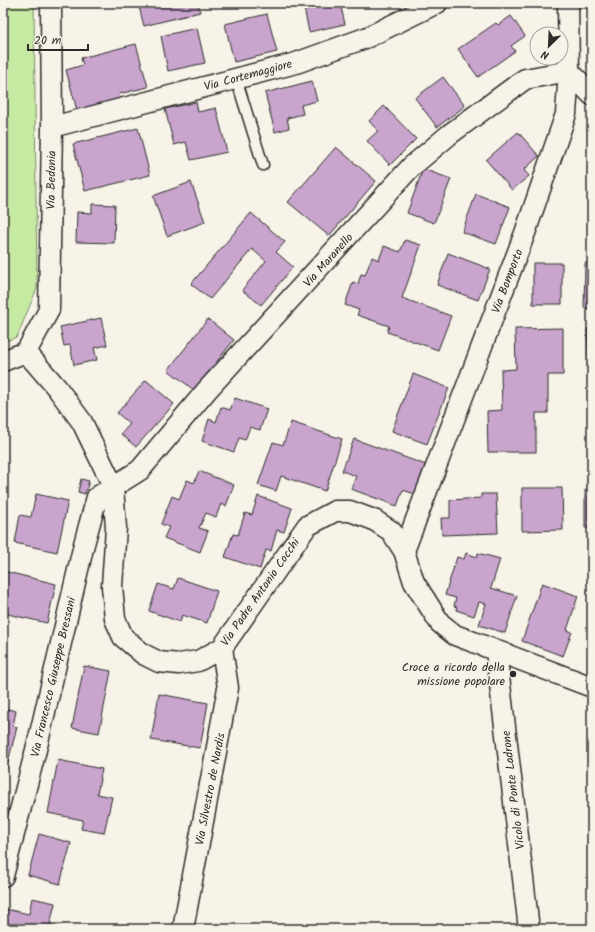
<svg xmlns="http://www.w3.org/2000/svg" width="595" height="932" font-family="Kalam,sans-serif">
<rect width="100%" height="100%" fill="#f7f3e8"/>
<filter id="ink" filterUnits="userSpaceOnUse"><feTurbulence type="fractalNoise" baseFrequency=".025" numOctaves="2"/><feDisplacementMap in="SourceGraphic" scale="8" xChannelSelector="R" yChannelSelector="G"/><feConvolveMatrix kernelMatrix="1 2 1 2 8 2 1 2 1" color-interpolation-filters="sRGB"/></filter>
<g filter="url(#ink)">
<path fill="#c7eaa3" stroke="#798a67" d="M 3,3 L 34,3 L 37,288 L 17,337 L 3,342 Z"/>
<path fill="#c9a5ce" stroke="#2b2b2b" d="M 138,3 L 198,3 L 200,12 L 144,26 Z
M 303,3 L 340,3 L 345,24 L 309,32 Z
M 267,14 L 277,52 L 234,62 L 225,24 Z
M 511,16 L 525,36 L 511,46 L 515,51 L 478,77 L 458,49 L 496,23 L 498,25 Z
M 197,28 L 205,63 L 168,71 L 161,36 Z
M 136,44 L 148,87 L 119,94 L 122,103 L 78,114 L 66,70 L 83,65 L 81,58 Z
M 443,77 L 465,106 L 437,127 L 415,98 Z
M 312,81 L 317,101 L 301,105 L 303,114 L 287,118 L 289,128 L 275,132 L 265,93 Z
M 196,102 L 198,112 L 216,108 L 227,152 L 191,160 L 186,142 L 174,145 L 165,109 Z
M 384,106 L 416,139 L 390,165 L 367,141 L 378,131 L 369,121 Z
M 138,128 L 150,175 L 85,191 L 73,144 Z
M 518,132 L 539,156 L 524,170 L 529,176 L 512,190 L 486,160 Z
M 336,147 L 376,181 L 329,236 L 288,202 Z
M 423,169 L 451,179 L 434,223 L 407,213 Z
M 191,182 L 205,222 L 167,236 L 153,196 Z
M 476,194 L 510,207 L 496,244 L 462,232 Z
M 92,204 L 115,205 L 114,243 L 76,242 L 77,212 L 92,213 Z
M 251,213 L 285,242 L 276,252 L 293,267 L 261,305 L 242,290 L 266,261 L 252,249 L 210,299 L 191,284 Z
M 405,240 L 421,245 L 402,298 L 451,316 L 438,350 L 387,332 L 389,326 L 357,315 L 359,310 L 345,305 L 353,282 L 358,284 L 361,274 L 365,275 L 372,257 L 379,260 L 384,246 L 400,252 Z
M 448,253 L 490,269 L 478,300 L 437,285 Z
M 533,263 L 562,263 L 562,304 L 533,304 Z
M 585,263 L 592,263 L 592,309 L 584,308 Z
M 101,318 L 107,345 L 94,348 L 97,360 L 74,365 L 70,345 L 64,346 L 60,327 Z
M 208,319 L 234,340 L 194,390 L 168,370 Z
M 563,328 L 563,375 L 548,375 L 548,413 L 536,413 L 536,452 L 488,452 L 487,411 L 502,410 L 501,370 L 516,369 L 515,329 Z
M 587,329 L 592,329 L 592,371 L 589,371 Z
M 413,374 L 449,388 L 427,444 L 392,431 Z
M 146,380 L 174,404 L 136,447 L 121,434 L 130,424 L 117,413 Z
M 235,398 L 267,409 L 260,430 L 250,427 L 245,440 L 239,438 L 234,452 L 202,441 L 209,419 L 216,422 L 221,407 L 230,410 Z
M 291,422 L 342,439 L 325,491 L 281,476 L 276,491 L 258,485 L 273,442 L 283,445 Z
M 354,439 L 426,465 L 415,494 L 403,490 L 397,506 L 351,489 L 356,476 L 342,471 Z
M 199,471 L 234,485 L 226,506 L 221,504 L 216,517 L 206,513 L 199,528 L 208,531 L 200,552 L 164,538 L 169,527 L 161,524 L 172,496 L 179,499 L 187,480 L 194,483 Z
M 81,479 L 89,481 L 85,494 L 78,492 Z
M 522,488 L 562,488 L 563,530 L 522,531 Z
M 585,490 L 592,490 L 592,528 L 585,528 Z
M 36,494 L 68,501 L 57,552 L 15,543 L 20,515 L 31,517 Z
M 481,494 L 496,494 L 498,533 L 442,535 L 441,518 L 450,518 L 450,500 L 481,498 Z
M 258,496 L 292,508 L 284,532 L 277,530 L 271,551 L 266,550 L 260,569 L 225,557 L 233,534 L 238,535 L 245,513 L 252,515 Z
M 466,553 L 477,557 L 478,553 L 500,559 L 491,588 L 517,596 L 505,633 L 479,625 L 486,604 L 479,602 L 474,616 L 456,610 L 457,607 L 454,606 L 456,598 L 445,595 L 457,557 L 464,559 Z
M 3,571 L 56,584 L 47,623 L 3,613 Z
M 178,578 L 217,591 L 207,623 L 182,615 L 180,622 L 149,611 L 158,584 L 174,589 Z
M 542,583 L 578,596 L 567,630 L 572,632 L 563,656 L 522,641 Z
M 84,666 L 111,671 L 99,733 L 72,728 Z
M 159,694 L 208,703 L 200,748 L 151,740 Z
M 3,708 L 16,711 L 13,726 L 17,727 L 6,770 L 3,769 Z
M 58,760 L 102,769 L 97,794 L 112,797 L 104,833 L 81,829 L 83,820 L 48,813 Z
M 39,834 L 71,843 L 60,884 L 28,875 Z
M 32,898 L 55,903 L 50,925 L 62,927 L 62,929 L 3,929 L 5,909 L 29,914 Z"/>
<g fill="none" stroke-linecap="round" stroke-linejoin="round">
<g stroke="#2b2b2b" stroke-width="13">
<path id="service" d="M 236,78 L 263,165"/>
</g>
<g stroke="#2b2b2b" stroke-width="23">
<path id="minor" d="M 52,127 L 296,63 L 368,37 L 437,3
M 26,352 L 49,310 L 52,127 L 51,3
M 3,361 L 26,352 L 57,388 L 82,422 L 113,486 L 116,528 L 112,586 L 115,619 L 123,637 L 143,654 L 159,662 L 179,664 L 198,661 L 222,648 L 307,526 L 335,511 L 350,511 L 374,520 L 391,531 L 404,551 L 414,582 L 440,623 L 455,635 L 592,687
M 404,551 L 525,233 L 566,114 L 569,71 L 568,3
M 496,651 L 529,929
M 3,876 L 38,742 L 84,544 L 97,497 L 140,470 L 207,390 L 411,167 L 450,134 L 525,79 L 569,71 L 592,95
M 183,929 L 228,688 L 222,648"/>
</g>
<use href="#service" stroke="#f7f3e8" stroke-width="10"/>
<use href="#minor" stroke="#f7f3e8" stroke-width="20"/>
</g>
</g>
<circle fill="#2b2b2b" stroke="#f7f3e8" stroke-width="1.5" cx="513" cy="674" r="4"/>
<g text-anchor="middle" stroke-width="3.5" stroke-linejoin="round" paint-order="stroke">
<g font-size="12" fill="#2b2b2b" stroke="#f7f3e8">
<text transform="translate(248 75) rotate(-15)" y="4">Via Cortemaggiore</text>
<text transform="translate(51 180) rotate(-89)" y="4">Via Bedonia</text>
<text transform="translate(328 260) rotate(-48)" y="4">Via Maranello</text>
<text transform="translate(507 281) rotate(-69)" y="4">Via Bomporto</text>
<text transform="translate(260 592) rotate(-55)" y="4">Via Padre Antonio Cocchi</text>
<text transform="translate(53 677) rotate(-77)" y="4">Via Francesco Giuseppe Bressani</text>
<text transform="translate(210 789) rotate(-79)" y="4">Via Silvestro de Nardis</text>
<text transform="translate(513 790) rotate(-97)" y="4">Vicolo di Ponte Ladrone</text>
</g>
<g font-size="12" fill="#2b2b2b" stroke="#f7f3e8" text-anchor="end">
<text x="505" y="671">Croce a ricordo della<tspan x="505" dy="14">missione popolare</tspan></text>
</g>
</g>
<rect width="595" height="932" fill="none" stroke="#f7f3e8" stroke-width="16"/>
<rect x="8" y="8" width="579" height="916" fill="none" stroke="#2b2b2b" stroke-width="1.5" filter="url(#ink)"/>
<g transform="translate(549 46) rotate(204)"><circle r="19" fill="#f7f3e8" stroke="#a5a39c"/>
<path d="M0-3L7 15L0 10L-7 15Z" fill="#2b2b2b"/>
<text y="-6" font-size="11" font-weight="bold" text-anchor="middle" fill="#2b2b2b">N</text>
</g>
<path d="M28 44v6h60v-6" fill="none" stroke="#2b2b2b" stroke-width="2"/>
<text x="34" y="44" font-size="12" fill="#2b2b2b" stroke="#f7f3e8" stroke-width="3" paint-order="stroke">20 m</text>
</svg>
